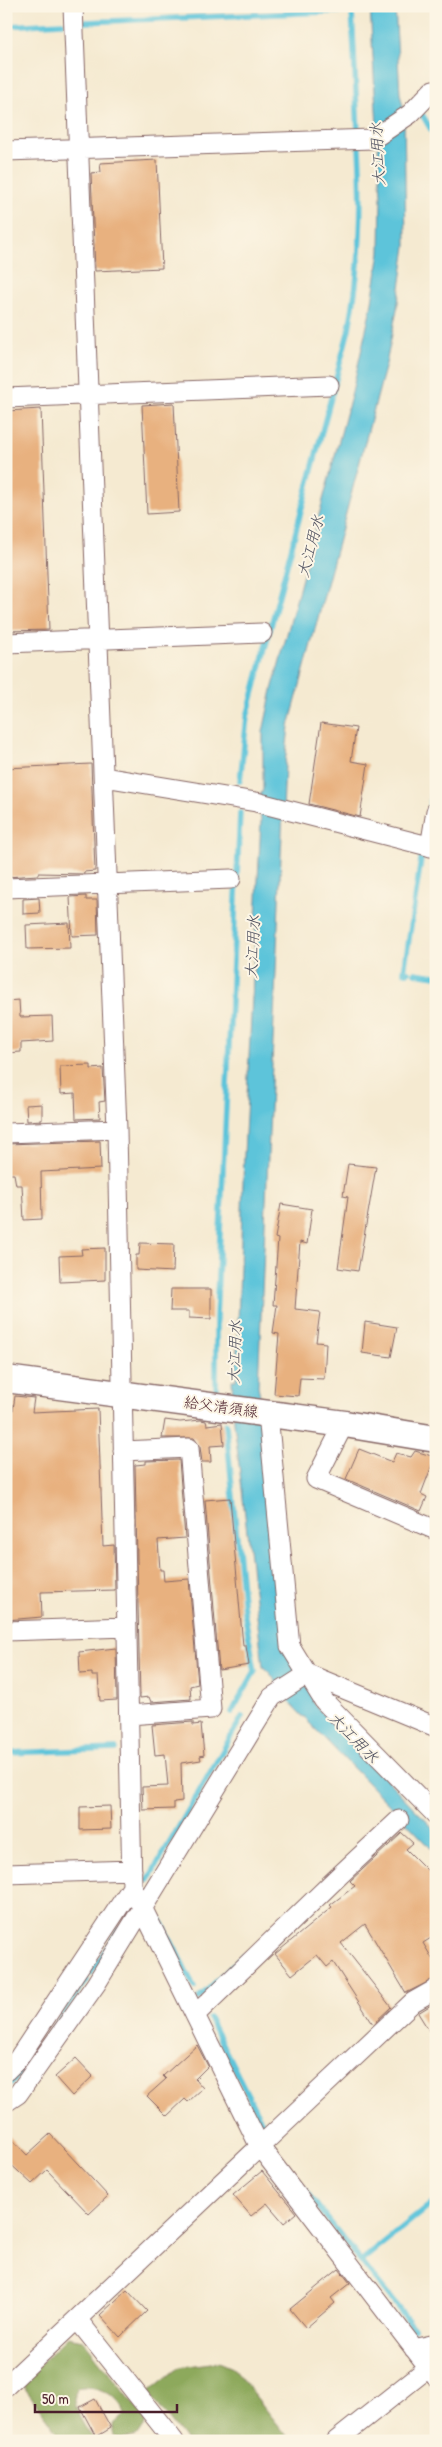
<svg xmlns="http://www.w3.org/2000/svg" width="442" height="2447" font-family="'Patrick Hand','Klee One',sans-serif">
<rect width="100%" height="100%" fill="#fcf5e5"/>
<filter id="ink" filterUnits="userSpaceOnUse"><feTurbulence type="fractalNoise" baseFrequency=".02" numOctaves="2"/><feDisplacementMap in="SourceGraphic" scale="10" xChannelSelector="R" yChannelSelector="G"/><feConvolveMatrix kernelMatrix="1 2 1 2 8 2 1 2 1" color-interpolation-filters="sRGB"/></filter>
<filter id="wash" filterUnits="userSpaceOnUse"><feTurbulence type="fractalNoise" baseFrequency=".0096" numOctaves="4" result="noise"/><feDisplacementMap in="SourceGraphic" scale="20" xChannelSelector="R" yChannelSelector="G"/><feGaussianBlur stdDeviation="1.12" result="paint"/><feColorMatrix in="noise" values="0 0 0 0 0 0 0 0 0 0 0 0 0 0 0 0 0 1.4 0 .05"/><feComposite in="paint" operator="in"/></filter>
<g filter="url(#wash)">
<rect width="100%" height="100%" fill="#f5ead1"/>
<path fill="#8da95c" stroke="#6c6444" d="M 68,2337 L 83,2340 L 142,2414 L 146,2422 C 143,2435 125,2443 113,2436 L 113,2425 L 125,2414 C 121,2395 94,2383 76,2388 C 71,2407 83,2427 96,2441 L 64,2441 L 21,2383 Z
M 219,2362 L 233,2368 L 287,2436 L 285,2441 L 186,2441 L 148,2392 L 179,2367 Z"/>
<path fill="#5dc4da" stroke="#547282" d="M 370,6 L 395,6 L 400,94 L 404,111 L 406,246 L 397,309 L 386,364 L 289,726 L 285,764 L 258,1386 L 266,1425 L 285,1647 L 316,1698 L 312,1702 L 436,1831 L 436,1853 L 286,1699 C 279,1689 273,1673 263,1667 L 234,1422 L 232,1380 L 236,1380 L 244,1155 L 261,821 L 259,797 L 263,790 L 263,732 L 272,690 L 352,392 L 371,308 L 380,252 L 381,196 Z"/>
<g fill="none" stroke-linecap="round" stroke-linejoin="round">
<path stroke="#5dc4da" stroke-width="5.5" d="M 84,22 L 352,11 L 358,133
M 6,26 L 62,23
M 423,116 L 436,138
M 240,781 L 247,717 L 349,329 C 361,268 363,210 359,148
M 429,811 L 436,764
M 408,972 L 404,972 L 422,853
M 415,973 L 436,976
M 216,1388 L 216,1318 L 240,813
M 226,1424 L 244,1611 L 255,1671 L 232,1712
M 6,1753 L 116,1749
M 148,1880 L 242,1717
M 160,1919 L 194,1987
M 91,1973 L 120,1928
M 199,1998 L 243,1956
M 209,2018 L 262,2123
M 52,2030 L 86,1980
M 6,2088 L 27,2066
M 284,2164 L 414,2328
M 361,2261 L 436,2200"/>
</g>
<g id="blocks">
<path fill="#e8b17f" d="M 157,160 L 162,268 L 95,271 L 91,173 L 101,172 L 100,163 Z
M 174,403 L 179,512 L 147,514 L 142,405 Z
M 41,409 L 49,630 L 6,631 L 6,411 Z
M 321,723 L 356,728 L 351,761 L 368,764 L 360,817 L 309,804 Z
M 91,764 L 95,871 L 84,872 L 84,874 L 38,873 L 38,875 L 6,877 L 6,768 Z
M 86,896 L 86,900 L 97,900 L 98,935 L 72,936 L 70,897 Z
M 39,898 L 40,913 L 23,914 L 23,899 Z
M 69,923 L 70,948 L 27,949 L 26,925 Z
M 19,1000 L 20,1017 L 52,1016 L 53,1041 L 21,1043 L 21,1052 L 6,1053 L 6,1001 Z
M 91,1065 L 91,1069 L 103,1068 L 105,1101 L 99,1102 L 100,1118 L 76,1119 L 75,1093 L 61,1094 L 60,1066 Z
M 42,1104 L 42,1120 L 27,1121 L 26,1105 Z
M 100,1141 L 101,1169 L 41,1172 L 42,1219 L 24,1220 L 22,1185 L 16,1185 L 14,1174 L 6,1174 L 6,1144 Z
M 348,1164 L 376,1167 L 358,1271 L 338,1268 L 348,1197 L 343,1196 Z
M 281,1204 L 312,1209 L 307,1244 L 300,1242 L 295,1309 L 320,1312 L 316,1342 L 326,1343 L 324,1379 L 300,1378 L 298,1396 L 274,1394 L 279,1334 L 273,1333 L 277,1305 L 273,1305 L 278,1239 L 275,1238 Z
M 140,1243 L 174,1244 L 173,1272 L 136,1270 L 136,1255 L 139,1255 Z
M 105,1248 L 105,1280 L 60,1282 L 59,1256 L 82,1255 L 81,1249 Z
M 171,1289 L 211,1289 L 211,1319 L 189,1318 L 189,1311 L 170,1311 Z
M 365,1322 L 397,1327 L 391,1357 L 362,1353 Z
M 15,1396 L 34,1398 L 32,1412 L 98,1409 L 103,1546 L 114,1545 L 115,1590 L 41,1592 L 42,1617 L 6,1620 L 6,1410 L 13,1410 Z
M 165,1420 L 180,1422 L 201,1420 L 206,1421 L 207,1425 L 222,1423 L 224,1445 L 210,1446 L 211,1462 L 202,1462 L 200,1447 L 194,1438 L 162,1438 Z
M 359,1449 L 392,1462 L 396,1453 L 411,1457 L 415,1451 L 435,1457 L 421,1494 L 427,1497 L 421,1511 L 346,1479 Z
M 179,1460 L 185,1538 L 158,1540 L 160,1570 L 163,1570 L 164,1581 L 189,1579 L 198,1684 L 190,1686 L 191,1699 L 151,1702 L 149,1697 L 140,1698 L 135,1465 L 146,1464 L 146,1461 Z
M 230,1498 L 243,1646 L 246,1646 L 249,1665 L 219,1670 L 205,1500 Z
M 116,1648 L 117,1700 L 100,1701 L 98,1676 L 92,1676 L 92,1673 L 80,1674 L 79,1652 Z
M 193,1722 L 193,1725 L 201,1724 L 204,1755 L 200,1756 L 201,1760 L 181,1763 L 182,1801 L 174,1802 L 174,1809 L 143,1810 L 142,1787 L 168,1786 L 165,1754 L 155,1755 L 152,1725 Z
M 110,1806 L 111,1829 L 80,1830 L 80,1807 Z
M 402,1833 L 413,1843 L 406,1849 L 428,1871 L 436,1865 L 436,1935 L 423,1943 L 436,1965 L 436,1978 L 406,1993 L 365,1924 L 341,1943 L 391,2007 L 373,2024 L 333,1962 L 327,1967 L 317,1955 L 292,1975 L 275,1954 L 332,1907 L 330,1905 L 355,1886 L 350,1881 Z
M 436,2002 L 436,2042 L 418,2013 Z
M 197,2045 L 208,2066 L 195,2079 L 203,2088 L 188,2102 L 185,2099 L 167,2116 L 147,2096 L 166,2079 L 163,2076 Z
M 76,2058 L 93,2076 L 72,2096 L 55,2077 Z
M 6,2133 L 27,2155 L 50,2134 L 108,2196 L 89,2214 L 47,2170 L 32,2184 L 6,2160 Z
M 262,2171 L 296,2213 L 284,2223 L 267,2203 L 251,2216 L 233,2195 Z
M 339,2269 L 350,2283 L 331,2298 L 335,2303 L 306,2328 L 290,2309 Z
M 127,2290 L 147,2311 L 120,2337 L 100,2315 Z
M 95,2399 L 111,2428 L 96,2437 L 80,2407 Z"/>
</g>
</g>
<g filter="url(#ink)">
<use href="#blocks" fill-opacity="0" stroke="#866665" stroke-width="1"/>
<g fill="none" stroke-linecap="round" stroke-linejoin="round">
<g stroke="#866665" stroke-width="21">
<path id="street" d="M 73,6 L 117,1129 L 132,1887 L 260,2147 L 436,2377
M 6,151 L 373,139 L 410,114 L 433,90 L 436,92
M 6,398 L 329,385
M 6,643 L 262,633
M 104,777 L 256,802 L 436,848
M 430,847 L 436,811
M 6,888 L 231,879
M 6,1133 L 117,1129
M 268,1414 L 290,1646 L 324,1701 L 436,1815
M 344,1424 L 316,1479 L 436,1530
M 123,1451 L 189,1448 L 211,1709 L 129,1715
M 6,1631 L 127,1627
M 6,1874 L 132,1870
M 195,2015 L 341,1874 L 399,1820
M 6,2071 L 18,2059 L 132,1887
M 6,2102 L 18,2094 L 96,1984 L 272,1697 L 308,1674 L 436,1727
M 77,2319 L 174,2441
M 414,2349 L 436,2344
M 6,2386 L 413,2002 L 436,1989
M 336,2441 L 428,2368"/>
</g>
<g stroke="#866665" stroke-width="29">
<path id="secondary" d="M 6,1379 L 345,1424 L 436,1439"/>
</g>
<use href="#street" stroke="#fff" stroke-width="19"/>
<use href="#secondary" stroke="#fff" stroke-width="26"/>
</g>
</g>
<g text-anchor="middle" stroke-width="4" stroke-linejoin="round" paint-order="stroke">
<g font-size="15" fill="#4a1f2b" stroke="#fcf5e5">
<text transform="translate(221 1407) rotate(8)" y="5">給父清須線</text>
</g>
<g font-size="16" font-style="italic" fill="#505160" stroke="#fcf5e5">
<text transform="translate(377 154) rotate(-93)" y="6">大江用水</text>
<text transform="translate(310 546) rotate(-75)" y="6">大江用水</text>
<text transform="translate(252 947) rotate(-87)" y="6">大江用水</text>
<text transform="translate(234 1352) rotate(-88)" y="6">大江用水</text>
<text transform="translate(354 1737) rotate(46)" y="6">大江用水</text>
</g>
</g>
<rect width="442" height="2447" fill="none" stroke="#fcf5e5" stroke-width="25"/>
<path d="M35 2404v8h142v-8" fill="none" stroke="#4a1f2b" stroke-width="2.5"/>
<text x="42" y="2404" font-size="15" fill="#4a1f2b" stroke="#fcf5e5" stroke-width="4" paint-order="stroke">50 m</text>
</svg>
